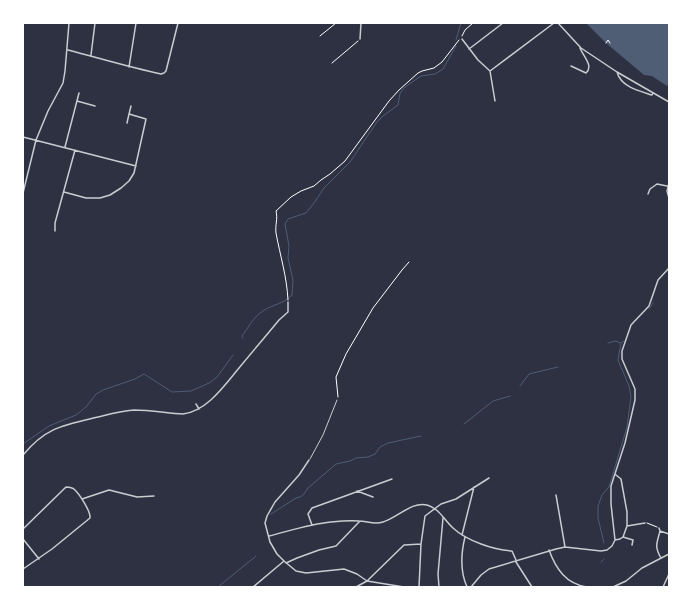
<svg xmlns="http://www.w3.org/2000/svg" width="692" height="610" font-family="Commissioner,sans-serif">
<rect width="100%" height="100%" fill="#2d3142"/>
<path fill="#4f5d75" d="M 586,23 L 669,23 L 669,83 L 667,86 L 652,76 L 644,75 L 606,43 Z"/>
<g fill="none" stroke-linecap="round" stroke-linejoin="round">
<path stroke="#4f5d75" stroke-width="1" d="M 456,40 L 461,23
M 668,272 L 669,271
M 649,309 L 653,303
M 243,338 L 242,336 C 248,328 254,316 263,311 C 273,304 282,305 292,295 L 293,280 L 288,258 L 289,246 L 285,224 L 288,219 L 306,213 L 314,203 L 324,188 L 350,162 L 377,122 L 383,116 L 398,105 L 400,93 L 405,87 L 421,76 L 435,74 L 443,69 L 456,46
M 608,343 L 615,341 L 621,343 L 624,341
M 520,386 L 529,374 L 558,367
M 464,424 L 493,401 L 510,396
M 23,444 L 49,426 L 76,415 L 86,407 L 96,394 L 103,390 L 135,379 L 144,374 L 172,392 L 191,391 L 209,383 L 217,377 L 233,355
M 271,514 L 296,498 L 300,497 L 304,494 L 308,488 L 336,464 L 350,461 L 356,458 L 368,457 L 375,454 L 380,447 L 388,443 L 421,436
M 604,543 L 598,518 L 598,506 L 602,495 L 609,487 L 627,427 L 631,397 L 629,386 L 618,360 L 621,343
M 601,562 L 604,559
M 218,587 L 256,556"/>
<path stroke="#fff" stroke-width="1" d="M 320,36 L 336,23
M 462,36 L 465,30 L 473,23
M 606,43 L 608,40 L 610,43
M 332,63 L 358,41
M 288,300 C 287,277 280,255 276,233 C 275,225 278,219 276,211 L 291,197 L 301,191 L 314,186 L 321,180 L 330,174 L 345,161 L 389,101 L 399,90 L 418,73 L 422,71 L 434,68 L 442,62 L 459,40
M 338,397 L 336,377 L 346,354 L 373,308 L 402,270 L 409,262
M 647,523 L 657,527"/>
<path stroke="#caccd0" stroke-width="1" d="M 310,459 L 323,435 L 337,400"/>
<path stroke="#caccd0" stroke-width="1.5" d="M 558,23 L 581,48 L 617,72 L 669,102
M 360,39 L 361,23
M 462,39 L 478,60 L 490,71 L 495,101
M 469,49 L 503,23
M 68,50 C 99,58 129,67 161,74 L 164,73 L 166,71 L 178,23
M 91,55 L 95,23
M 571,66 L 586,73 C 594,66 583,56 580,48
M 129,67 L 136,23
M 490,71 L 554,23
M 617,72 C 621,87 639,91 652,95 L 653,93
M 77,101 L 95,106
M 129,114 L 131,106
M 23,137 L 136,166
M 65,147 L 79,93
M 669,183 L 667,191 L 669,198
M 64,192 L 86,198 L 100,198 L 110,195 L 121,188 L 129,181 L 134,173 L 146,119 L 129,114 L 127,123
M 23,193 L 36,140 L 48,111 L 63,83 L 65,71 L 69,23
M 648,194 L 650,189 L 657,184 L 667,186
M 55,231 L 55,223 L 75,150
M 196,404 L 199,409
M 23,455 C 46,427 64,425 98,417 C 110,414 121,411 134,410 C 150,410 167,413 183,414 C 207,411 224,386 239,368 C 252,352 266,336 279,320 L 288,312 L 288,302
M 309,460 L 299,475 L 275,502 L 267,516 L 265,523 L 270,542 L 277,554 L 284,561 L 296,571 L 306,573 L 344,569 L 357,574 L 367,581 L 404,587
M 357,491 L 373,497
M 556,495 L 565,547
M 82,499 L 109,490 L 137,497 L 154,496
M 312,525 L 308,514 L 312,508 L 392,479
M 627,526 L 645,523
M 659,528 L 660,531 L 669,534
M 23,529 L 66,487 C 69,487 72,487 75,490 C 80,495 91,512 90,518 L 52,549 L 23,569
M 660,531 C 657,543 654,546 661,558
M 462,535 L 474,487
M 269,536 C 289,531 310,524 331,522 C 340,521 350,520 359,521 C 367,521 374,525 383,522 C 397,518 412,501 427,505 C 439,508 444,520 453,528 C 467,541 494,550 512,551 L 516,560
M 465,537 C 461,553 460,571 467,587
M 623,537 L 633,540 L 632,545
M 23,539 L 39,559
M 615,540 L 620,539 L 623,537 L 627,526 L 627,512 L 621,479 L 616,475
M 549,550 C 556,569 566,584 587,587
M 516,562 L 532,587
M 286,563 L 297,558 L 319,550 L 336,546 L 360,521
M 253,587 L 284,561
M 356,587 L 367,581 L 404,545 L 421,544
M 419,587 L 421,544 L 425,516 L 441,504 L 456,499 L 489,478
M 439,587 L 438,574 L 443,518
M 471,587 L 481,575 L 489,569 L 556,549 L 565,547 L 601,551 L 607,550 L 612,546 L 615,540 L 611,504 L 611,486 L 625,443 L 635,400 L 635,389 L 622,359 L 622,351 L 631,325 L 649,306 L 658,280 L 669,268
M 613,587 L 626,581 L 642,568 L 669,554
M 663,587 L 669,574"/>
</g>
<rect width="692" height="610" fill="none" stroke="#ffffff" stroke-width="48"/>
</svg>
